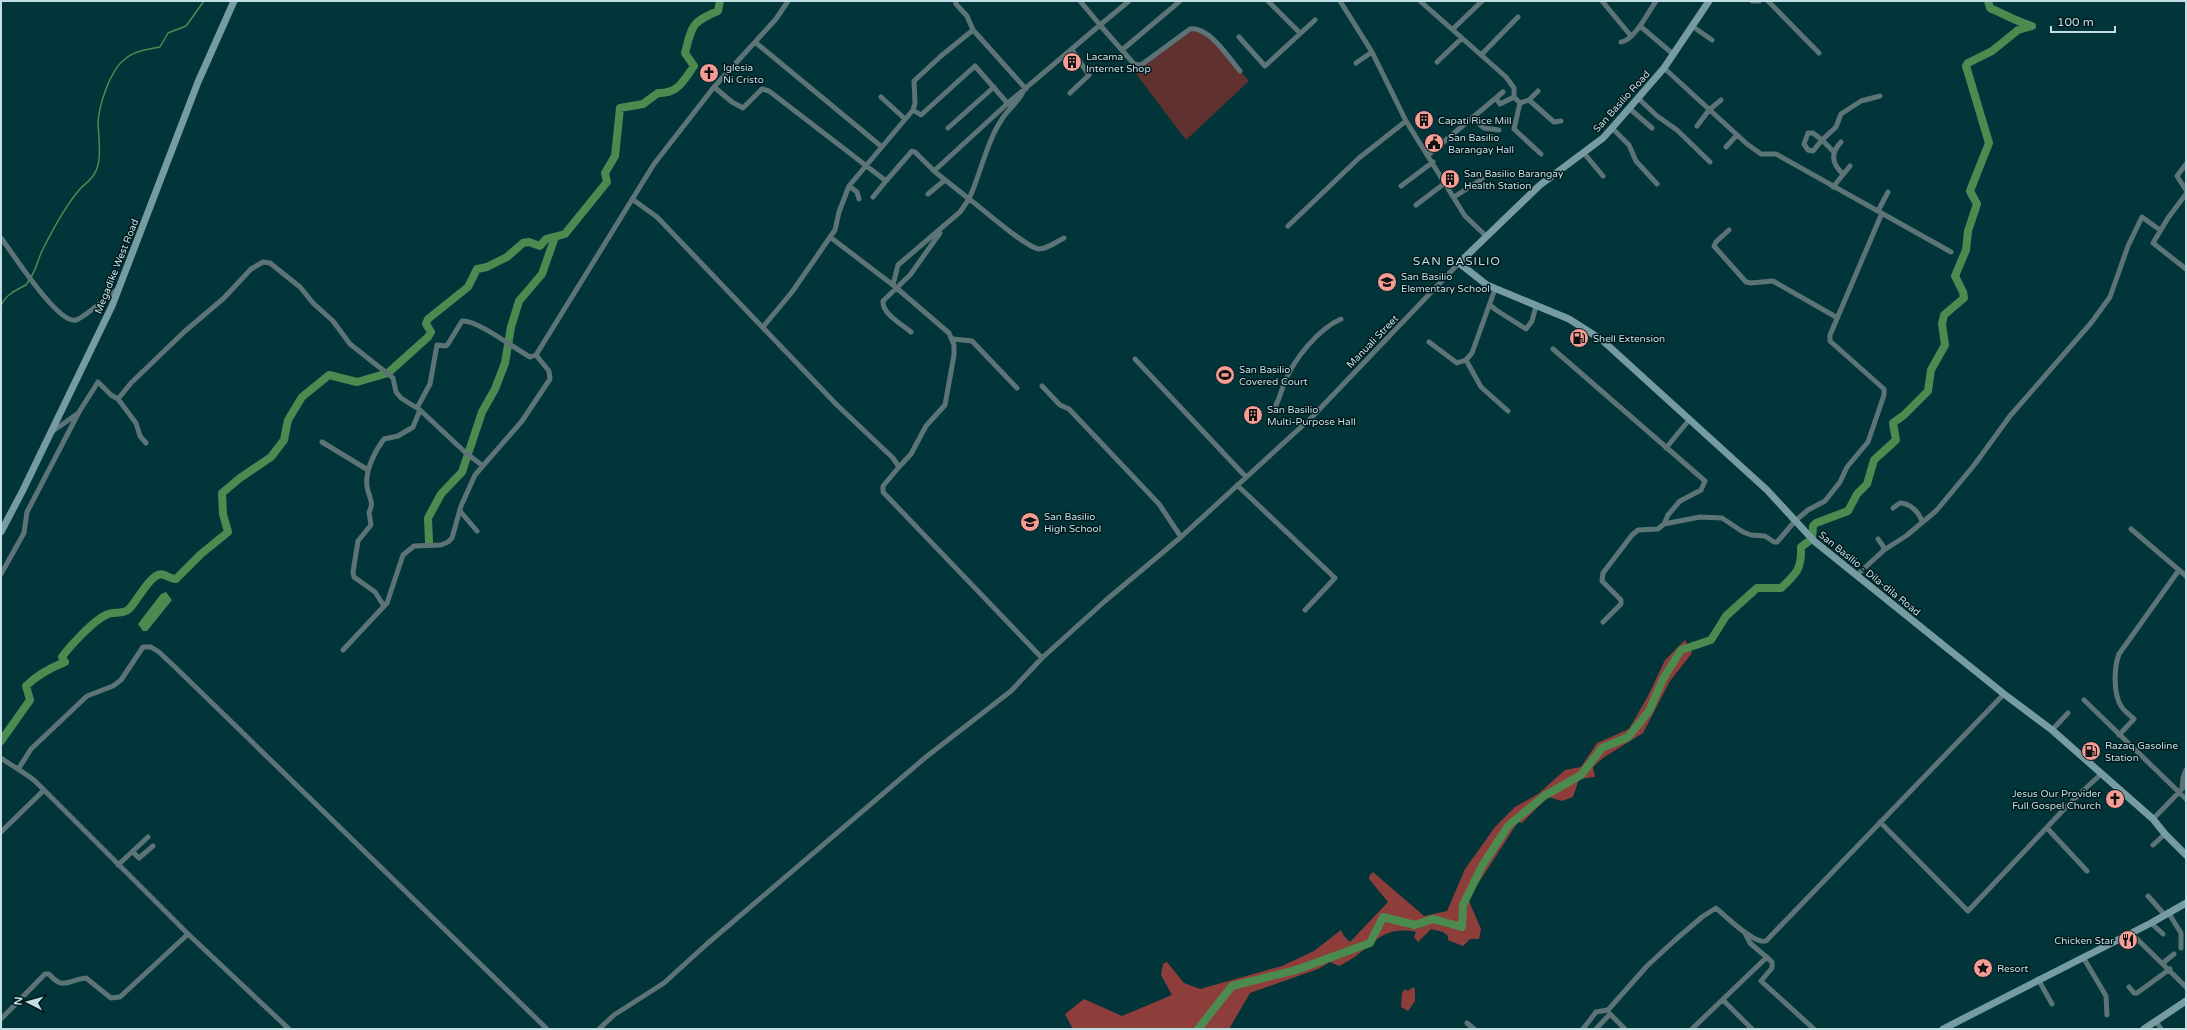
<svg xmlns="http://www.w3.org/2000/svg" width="2187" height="1030" font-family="'Varela Round',sans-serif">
<rect width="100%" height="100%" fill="#01353a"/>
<path fill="#60322f" d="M 1195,29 L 1211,38 L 1249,81 L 1186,140 L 1134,71 L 1191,30 Z"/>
<path fill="#8e3e3a" d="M 1685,640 L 1692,653 L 1670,681 L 1643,733 L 1603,758 L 1593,767 L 1595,777 L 1579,779 L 1573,797 L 1562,801 L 1548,797 L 1522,823 L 1518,822 L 1468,899 L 1481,929 L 1479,939 L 1470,939 L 1463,946 L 1448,940 L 1448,936 L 1443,932 L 1431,929 L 1418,942 L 1414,937 L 1416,932 C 1377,924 1371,952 1339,966 L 1330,962 L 1318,969 L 1250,993 L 1229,1029 L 1073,1029 L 1065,1014 L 1084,999 L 1122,1016 L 1172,995 L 1161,975 L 1163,964 L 1167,962 L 1184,983 L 1200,989 L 1282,966 L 1314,951 L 1341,930 L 1344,936 L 1350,942 L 1388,902 L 1369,879 L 1370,875 L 1373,872 L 1424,916 L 1447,911 L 1465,869 L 1495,827 L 1515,807 L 1538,794 L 1565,770 L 1581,767 L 1597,743 L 1629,729 L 1648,696 L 1665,660 Z
M 1413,987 L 1415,989 L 1415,1001 L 1408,1011 L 1401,1007 L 1402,993 L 1405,989 L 1408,991 Z"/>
<path fill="#4c8b50" d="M 166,592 L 172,600 L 147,631 L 143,631 L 138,624 L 161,594 Z"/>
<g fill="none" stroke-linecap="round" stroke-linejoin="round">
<path stroke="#4c8b50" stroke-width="1.5" d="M 31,277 C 37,268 38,258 43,249 C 53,229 65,206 80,189 C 87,182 96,176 98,165 C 101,153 99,138 98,125 C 98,107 110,70 125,59 C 134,51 149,49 160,47 L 168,33 L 186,26 L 204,1
M 1,306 C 5,295 16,290 26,285 L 29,280"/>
<path stroke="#4c8b50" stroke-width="8" d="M 429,542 L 428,518 L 441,494 L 462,472 L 482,412 L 495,389 L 505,363 L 511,327 L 519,301 L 542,274 L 555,237
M 1,741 L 30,700 L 26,686 C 37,675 50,668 65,662 L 62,657 C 70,646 94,620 106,615 C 113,611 123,615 129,609 C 137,601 146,582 156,576 C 164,571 168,579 176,579 L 201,554 L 228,532 L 223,514 L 222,493 L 240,478 L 271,457 L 284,440 L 288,420 L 302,397 L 329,375 L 357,382 L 388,373 L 428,337 L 431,332 L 426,324 L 428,319 L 468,287 L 477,269 L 487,267 L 507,257 L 523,243 L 529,242 L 540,246 L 546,239 L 565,234 L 607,182 L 605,173 L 615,156 L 620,108 L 643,104 L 658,93 C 678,94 683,81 694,66 L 685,53 C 692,26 691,22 718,11 L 720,1
M 1198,1029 L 1232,986 L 1296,970 L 1370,943 L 1383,917 L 1415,925 L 1433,919 L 1462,927 L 1463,905 L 1482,866 L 1508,826 L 1544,796 L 1581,775 L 1602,748 L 1628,737 L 1649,711 L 1663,679 L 1681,650 L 1711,640 L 1726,616 L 1757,588 L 1781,588 C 1796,574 1802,569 1801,547 L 1812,539 L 1813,526 L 1816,523 L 1848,511 L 1857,494 L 1867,484 L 1874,460 L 1896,440 L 1893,423 L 1904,415 L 1928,391 L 1931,370 L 1945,345 L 1942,324 L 1944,315 L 1964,298 L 1963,292 L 1955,276 L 1966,250 L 1968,231 L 1977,204 L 1970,191 L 1989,143 L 1966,66 L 1968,63 L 1992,51 L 2018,30 L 2032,26 C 2017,22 2004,14 1990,8 L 1988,1"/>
<path stroke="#5d7477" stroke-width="5" d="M 955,1 L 956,4 L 967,16 L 973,30 L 1026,89
M 1129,1 L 1100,25 L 1134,64 L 1141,65 L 1190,29 C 1209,26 1229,58 1240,71
M 1268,1 L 1300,33
M 1340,1 L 1372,52 L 1406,121 L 1465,216 L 1486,236
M 1420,1 L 1506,77 L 1514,88 L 1514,97
M 1602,1 L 1631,36
M 1752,1 L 1759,1
M 1768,1 L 1819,53
M 1640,26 L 1673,54
M 1692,26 L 1712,40
M 1453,29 L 1482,1
M 1239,37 L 1265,66 L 1315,20
M 755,42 L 882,147
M 1621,42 C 1634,41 1649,11 1656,1
M 1122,50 L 1180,1
M 1481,55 L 1518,17
M 1437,62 L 1462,38
M 1356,63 L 1372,52
M 1664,68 L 1747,144 L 1761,154 L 1776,154 L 1951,252
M 714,87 L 732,102 L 743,108 L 762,89 L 769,91 L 886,181 L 912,151 L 915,152 L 934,171 L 1008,103 L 1100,25 L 1080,1
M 1023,92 C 1017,104 1008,109 1002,119 C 986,143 981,173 969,199 C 982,208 1026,248 1039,249 C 1047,249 1056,242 1064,238
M 1070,93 L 1089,75 L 1072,50
M 881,97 L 905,119
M 1496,98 L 1500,104 L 1514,97 L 1520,103
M 1639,99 L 1657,116 L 1677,130 L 1710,162
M 1529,100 L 1538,91
M 1520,103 L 1514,129 L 1541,154
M 1520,103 L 1529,100 L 1554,122 L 1561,121
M 1630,109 L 1652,128
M 913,110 L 921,115 L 975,66 L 1009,105
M 1472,118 L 1484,128 L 1499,130
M 1697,126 L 1709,110 L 1721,100
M 948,128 L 994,87
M 1612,128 L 1629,145 L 1636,161 L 1657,184
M 1841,142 C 1830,154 1832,164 1843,174
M 1726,147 L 1737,135
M 1583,152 L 1603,176
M 1834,152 L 1822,140 L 1813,151 L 1808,150 L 1804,144 L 1808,133 L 1813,133 L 1822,140 L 1836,127 L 1841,114 L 1861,101 L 1880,96
M 1428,155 L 1503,92
M 2186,164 L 2177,176 L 2186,190
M 849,186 L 857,192 L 859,199
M 1401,186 L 1433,162
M 1833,187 L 1850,166
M 928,194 L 945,180
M 2186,194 L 2168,218 L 2153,243 L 2186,269
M 873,197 L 886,181
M 1454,197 L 1482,179
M 632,199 L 657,217 L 836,404 L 893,458 L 899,467 L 883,486 L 883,492 L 1042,658
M 1416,205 L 1445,183
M 1878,211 L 1888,192
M 1288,226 L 1359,158 L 1406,121
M 1729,230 L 1716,242 L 1714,246 L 1746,282 L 1751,283 L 1773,281 L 1836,317
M 830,237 L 893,285 L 949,333 L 954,345 L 954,355 L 945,405 L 926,426 L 911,454 L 899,467
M 1,238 C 12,252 58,325 76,320 C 84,318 109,295 118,289
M 893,285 L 898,265 L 960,212 L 969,199 L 934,171
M 1495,289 L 1472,353 L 1466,360 L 1481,387 L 1508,411
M 1490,305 L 1496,310 L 1526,329 L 1532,321 L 1536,306
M 763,327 L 792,292 L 835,230 L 839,212 L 849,186 L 913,110 L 915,103 L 914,81 L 941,56 L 973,30
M 911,332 C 903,325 882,314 883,301 L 910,275 L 940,233
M 953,339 L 972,341 L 1017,388
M 1429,342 L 1457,363 L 1466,360
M 1553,349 L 1705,481 L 1701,490 L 1680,501 L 1668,515 L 1664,524 L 1658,529 L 1638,530 L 1632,535 L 1603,573 L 1602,581 L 1621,600 L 1621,604 L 1603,622
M 1135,359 L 1246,477
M 1042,386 L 1060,405 L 1069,409 L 1159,504 L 1181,537
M 118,399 L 136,423 L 140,436 L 146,443
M 1275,407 C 1279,400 1281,392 1284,384 C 1293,360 1318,329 1341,319
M 417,408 L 430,384 L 437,345 L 446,346 L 448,344 L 462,321 C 476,319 515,349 530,357 L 536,355 L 654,164 L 714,87 L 776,19 L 788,1
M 53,431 L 77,414
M 322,442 L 368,470
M 1666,448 L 1689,420
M 1237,485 L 1335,578 L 1305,610
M 1893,508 L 1900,503 C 1910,503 1920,513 1922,522
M 460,511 L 477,531
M 1664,524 L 1700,517 L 1722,518 L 1743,532 L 1751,535 L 1765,536 L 1774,542 L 1777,542 L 1795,521 L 1808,510 L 1825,501 L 1840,482 L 1847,467 L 1868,442 L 1884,395 L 1884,389 L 1830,341 L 1830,335 L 1882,213
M 1878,539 L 1883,546 L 1884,550
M 2179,570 L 2186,576
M 1,574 L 24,533 L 27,512 L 79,412 L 98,382 L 111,395 L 118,399 L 131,383 L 184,332 L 224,298 L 251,269 L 263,262 L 270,263 L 300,287 L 313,303 L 333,321 L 350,344 L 393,378 L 396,392 L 401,398 L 420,410 L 466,453 L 483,466
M 1857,575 L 1884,550 L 1906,536 L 1936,511 L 1975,464 L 2010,416 L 2091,323 L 2110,297 L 2128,246 L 2142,217 L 2160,230
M 384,606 L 375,592 L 354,577 L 353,572 L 358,541 L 371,525 L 369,512 C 375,501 368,497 367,486 C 365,470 375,451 384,439 L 398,436 L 413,427 L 420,410
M 343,650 L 387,603 L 403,555 L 414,546 L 441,545 L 448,542 L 452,538 L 461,506 L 475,475 L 522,421 L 550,379 L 549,371 L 536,355
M 2084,700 L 2186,799
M 2052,730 L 2068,713
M 2119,735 L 2134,719 C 2130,715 2124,711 2121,706 C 2113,693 2114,667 2119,654 L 2179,570 L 2131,529
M 1,758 C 12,766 24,772 35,781 L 188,934 L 289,1029
M 19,768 L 31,749 L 87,696 L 113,686 L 121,680 L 143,647 L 151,647 L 159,652 L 176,668 L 547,1029
M 2182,789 L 2183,778 L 2186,770
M 2153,819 L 2186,785
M 1880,822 L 1968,911 L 2068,805 L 2101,774
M 2047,828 L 2087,871
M 1,832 L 44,790
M 2153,845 L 2165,834
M 133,852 L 139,858 L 153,846
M 118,865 L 148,837
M 2148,896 L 2164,914
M 2168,912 L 2181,933 L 2181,948
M 2151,923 L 2163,934
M 1745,933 L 1750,943 L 1772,962 L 1772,968 L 1761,981 L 1814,1029
M 2131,933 L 2186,987
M 2083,957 L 2106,996 L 2107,1015
M 2163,963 L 2174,954
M 2038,979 L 2052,1004
M 2129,987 L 2134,993 L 2137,993 L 2170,969
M 1723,1000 L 1752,1029
M 1,1019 L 45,974 L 49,974 C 64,991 67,980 86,978 L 111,998 L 120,997 L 188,934
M 2156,1021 L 2161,1029
M 1467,1023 L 1474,1029
M 599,1029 L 614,1015 L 664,983 L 708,943 L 926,757 L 1011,691 L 1042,658 L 1105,601 L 1181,537 L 1312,417 L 1459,263
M 1583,1029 L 1596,1012 L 1608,1010 L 1647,966 L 1674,941 L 1702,917 L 1716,908 C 1725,916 1755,945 1766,941 L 2004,694
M 1596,1029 L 1610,1014 L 1625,1029
M 1692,1029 L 1767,957"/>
<path stroke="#769ca1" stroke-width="7" d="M 1709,1 L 1664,68 L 1612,128 L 1603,138 L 1540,185 L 1459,263 L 1487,285 L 1569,319 L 1602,340 L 1767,490 L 1814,541 L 2004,694 L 2052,730 L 2153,819 L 2165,834 L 2186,855
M 1,532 L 23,490 L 112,306 L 198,82 L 234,1
M 1943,1029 L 2151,923 L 2186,903
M 2144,1029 L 2186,1001"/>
</g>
<defs>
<g id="building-disc" transform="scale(1)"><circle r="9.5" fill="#f59c94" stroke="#021a1d"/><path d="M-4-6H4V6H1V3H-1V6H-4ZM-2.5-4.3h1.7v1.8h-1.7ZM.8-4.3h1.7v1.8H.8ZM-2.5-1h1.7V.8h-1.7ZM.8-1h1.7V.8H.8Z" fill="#111"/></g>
<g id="church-disc" transform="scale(1)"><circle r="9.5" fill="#f59c94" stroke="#021a1d"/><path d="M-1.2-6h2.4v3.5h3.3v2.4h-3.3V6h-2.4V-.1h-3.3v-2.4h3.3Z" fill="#111"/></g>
<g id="civic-disc" transform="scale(1)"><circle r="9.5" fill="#f59c94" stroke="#021a1d"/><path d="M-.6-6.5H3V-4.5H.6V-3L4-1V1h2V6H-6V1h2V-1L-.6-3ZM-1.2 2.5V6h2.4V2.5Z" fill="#111"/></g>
<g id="school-disc" transform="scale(1)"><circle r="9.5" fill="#f59c94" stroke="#021a1d"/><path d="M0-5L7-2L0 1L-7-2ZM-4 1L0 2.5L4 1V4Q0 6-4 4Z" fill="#111"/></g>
<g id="fuel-disc" transform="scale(1)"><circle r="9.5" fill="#f59c94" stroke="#021a1d"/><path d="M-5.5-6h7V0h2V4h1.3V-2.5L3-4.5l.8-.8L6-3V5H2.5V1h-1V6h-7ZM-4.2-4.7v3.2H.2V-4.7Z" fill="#111"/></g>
<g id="stadium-disc" transform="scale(1)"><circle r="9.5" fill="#f59c94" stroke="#021a1d"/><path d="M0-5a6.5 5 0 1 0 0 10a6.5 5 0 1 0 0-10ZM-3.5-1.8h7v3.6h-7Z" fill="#111"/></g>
<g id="restaurant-disc" transform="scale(1)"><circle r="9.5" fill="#f59c94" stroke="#021a1d"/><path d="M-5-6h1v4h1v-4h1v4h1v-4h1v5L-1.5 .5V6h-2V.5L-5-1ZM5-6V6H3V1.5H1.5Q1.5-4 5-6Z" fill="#111"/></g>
<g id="sight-disc" transform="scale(1)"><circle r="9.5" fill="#f59c94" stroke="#021a1d"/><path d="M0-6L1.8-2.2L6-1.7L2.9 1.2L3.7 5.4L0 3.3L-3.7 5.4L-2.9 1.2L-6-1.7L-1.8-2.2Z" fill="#111"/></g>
</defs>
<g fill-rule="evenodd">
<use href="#building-disc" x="1072" y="62"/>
<use href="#church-disc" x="709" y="73"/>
<use href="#building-disc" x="1424" y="120"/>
<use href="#civic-disc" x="1434" y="143"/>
<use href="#building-disc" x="1450" y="179"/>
<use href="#school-disc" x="1387" y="282"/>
<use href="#fuel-disc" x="1579" y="338"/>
<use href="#stadium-disc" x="1225" y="375"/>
<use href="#building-disc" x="1253" y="415"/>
<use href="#school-disc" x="1030" y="522"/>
<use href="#fuel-disc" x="2091" y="751"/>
<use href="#church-disc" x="2115" y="799"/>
<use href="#restaurant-disc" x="2128" y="940"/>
<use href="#sight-disc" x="1983" y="968"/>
</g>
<g text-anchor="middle" stroke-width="3" stroke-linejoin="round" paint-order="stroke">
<g font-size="10" fill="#c1dee2" stroke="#021a1d" text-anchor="start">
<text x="1086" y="60">Lacama<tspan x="1086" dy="12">Internet Shop</tspan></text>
<text x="723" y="71">Iglesia<tspan x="723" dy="12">Ni Cristo</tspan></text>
<text x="1438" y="124">Capati Rice Mill</text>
<text x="1448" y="141">San Basilio<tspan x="1448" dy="12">Barangay Hall</tspan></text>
<text x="1464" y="177">San Basilio Barangay<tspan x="1464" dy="12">Health Station</tspan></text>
<text x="1401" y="280">San Basilio<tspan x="1401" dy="12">Elementary School</tspan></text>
<text x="1593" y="342">Shell Extension</text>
<text x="1239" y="373">San Basilio<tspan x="1239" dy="12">Covered Court</tspan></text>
<text x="1267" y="413">San Basilio<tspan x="1267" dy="12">Multi-Purpose Hall</tspan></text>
<text x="1044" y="520">San Basilio<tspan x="1044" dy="12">High School</tspan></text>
<text x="2105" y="749">Razaq Gasoline<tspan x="2105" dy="12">Station</tspan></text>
<text x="2101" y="797" text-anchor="end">Jesus Our Provider<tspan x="2101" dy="12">Full Gospel Church</tspan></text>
<text x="2114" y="944" text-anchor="end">Chicken Star</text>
<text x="1997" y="972">Resort</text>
</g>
<g font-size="10" fill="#c1dee2" stroke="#021a1d">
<text transform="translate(1621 101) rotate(-48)" y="4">San Basilio Road</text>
<text transform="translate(116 266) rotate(-68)" y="4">Megadike West Road</text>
<text transform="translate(1372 341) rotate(-46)" y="4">Manuali Street</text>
<text transform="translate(1870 573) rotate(39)" y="4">San Basilio - Dila-dila Road</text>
</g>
<g font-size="12" letter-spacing="1" fill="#c1dee2" stroke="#021a1d">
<text x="1457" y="265">SAN BASILIO</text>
</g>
</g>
<rect width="2187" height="1030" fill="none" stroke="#c1dee2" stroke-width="4"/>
<g transform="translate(28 1002) rotate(276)" stroke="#021a1d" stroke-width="3" paint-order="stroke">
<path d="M0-3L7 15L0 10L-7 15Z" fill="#c1dee2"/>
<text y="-6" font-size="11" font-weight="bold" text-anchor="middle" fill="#c1dee2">N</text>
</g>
<path d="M2051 26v6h64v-6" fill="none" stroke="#c1dee2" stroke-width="2"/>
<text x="2057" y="26" font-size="12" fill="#c1dee2" stroke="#021a1d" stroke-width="3" paint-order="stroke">100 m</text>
</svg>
